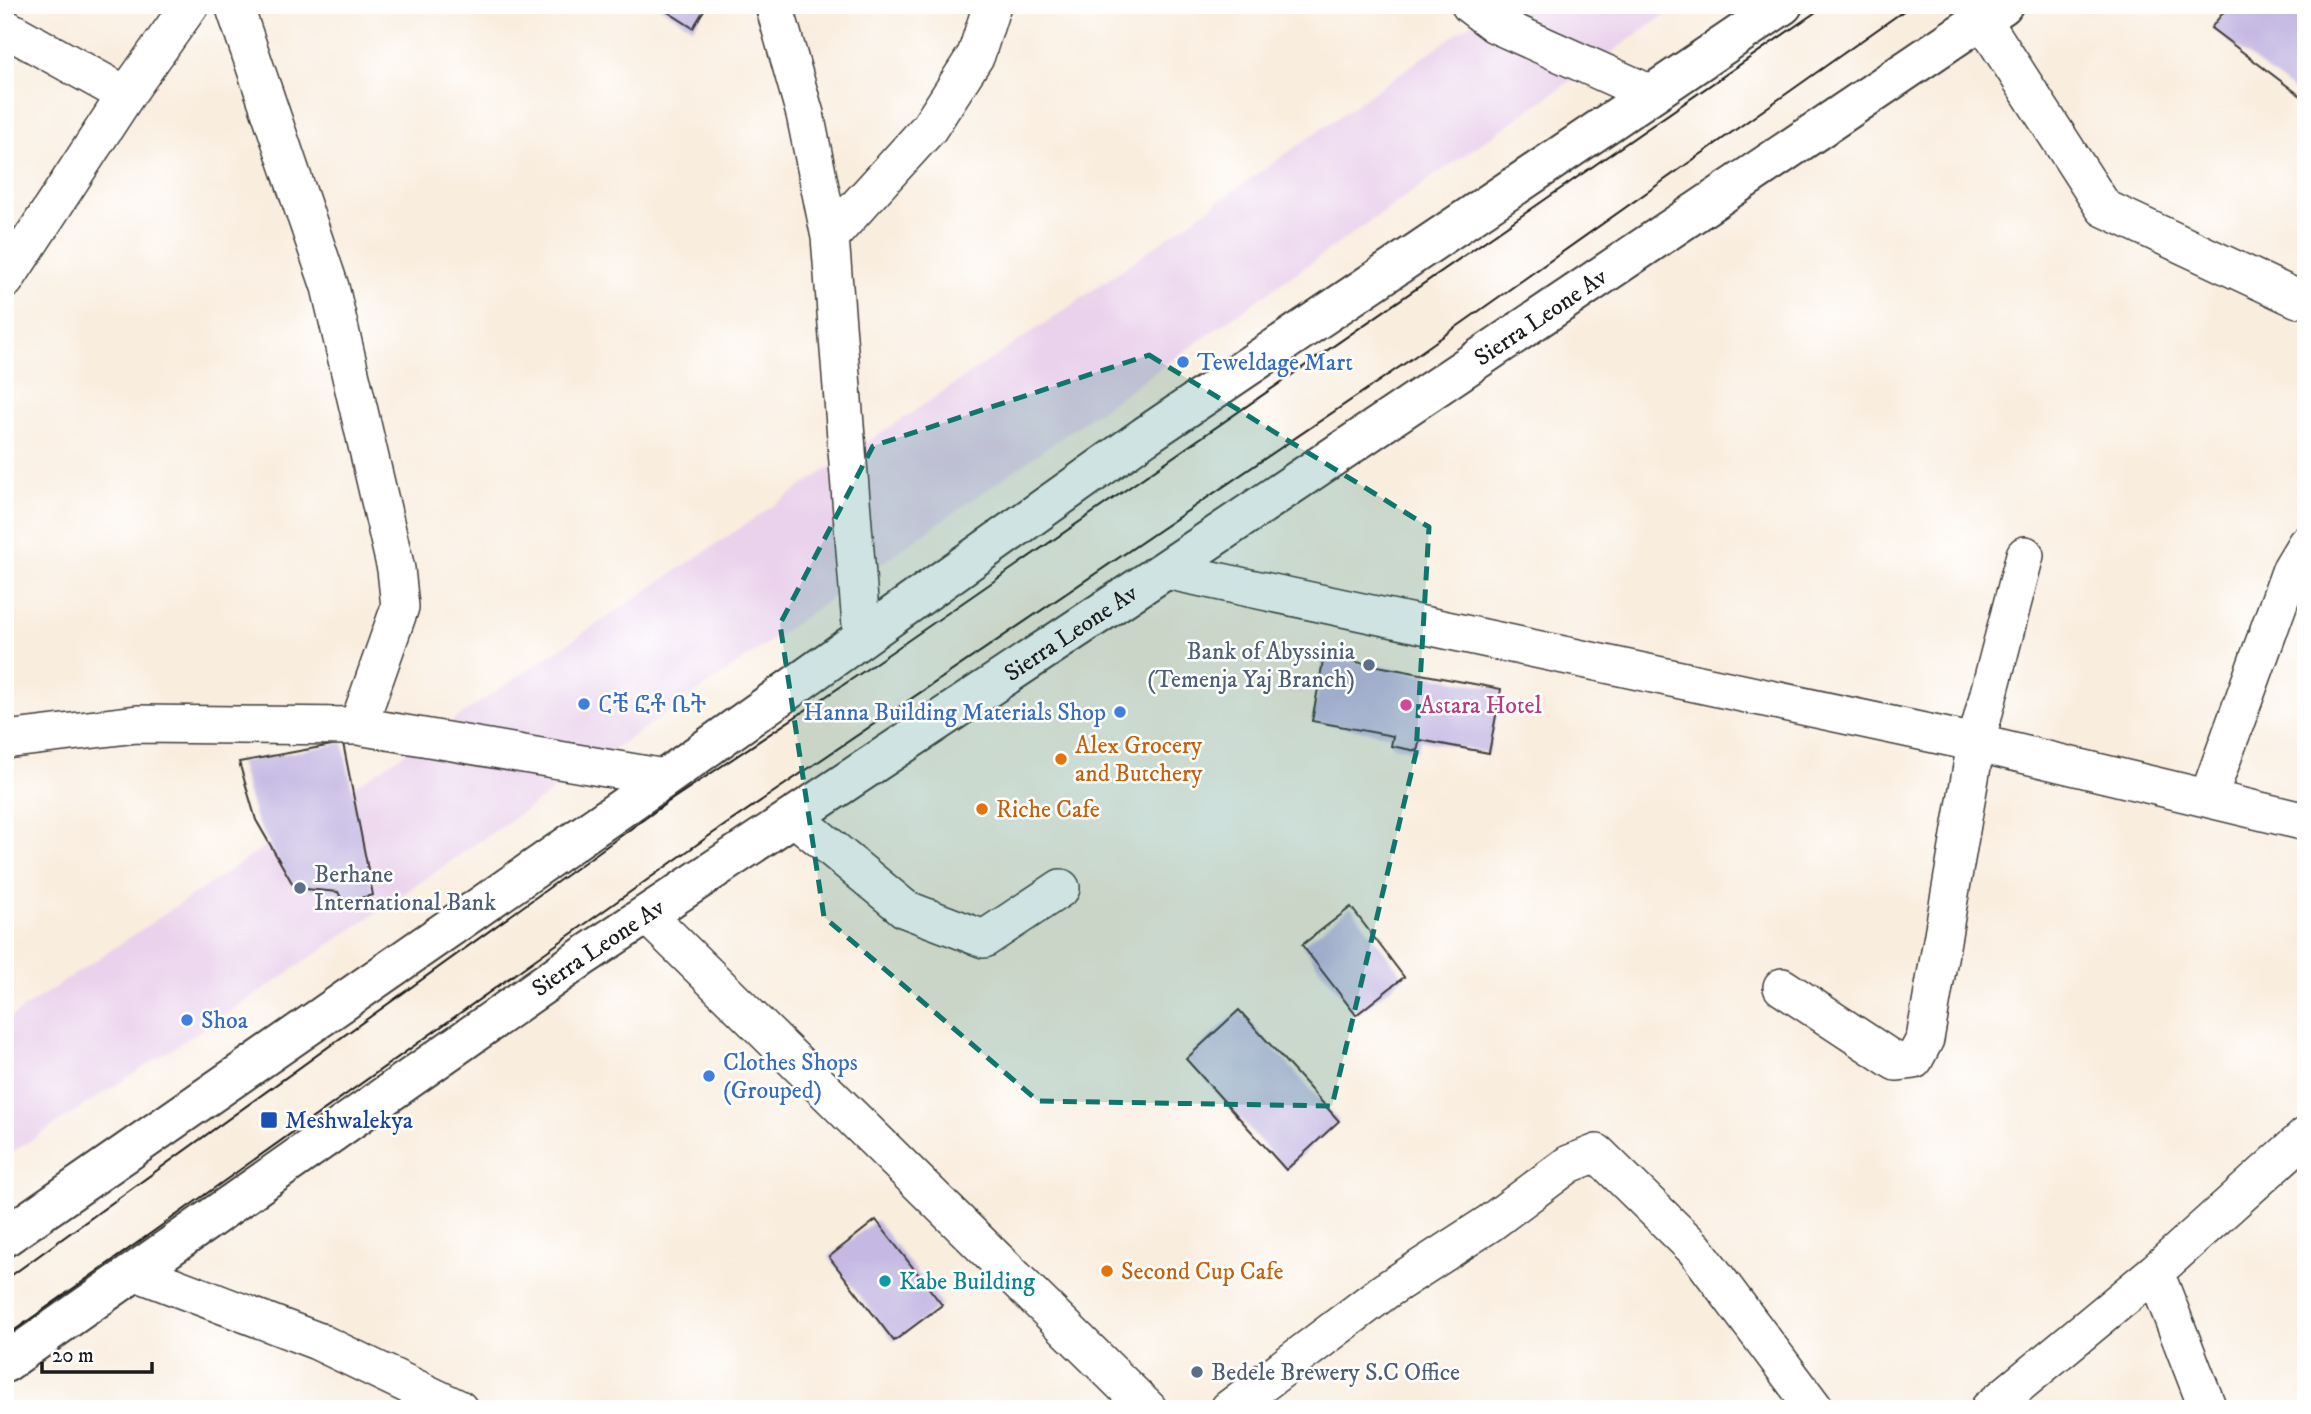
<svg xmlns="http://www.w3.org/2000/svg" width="2311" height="1414" font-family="'IM FELL DW Pica','Noto Serif Ethiopic',serif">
<rect width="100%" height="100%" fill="#fff"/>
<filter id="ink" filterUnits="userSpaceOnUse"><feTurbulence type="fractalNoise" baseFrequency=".0143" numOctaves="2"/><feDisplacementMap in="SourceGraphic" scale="14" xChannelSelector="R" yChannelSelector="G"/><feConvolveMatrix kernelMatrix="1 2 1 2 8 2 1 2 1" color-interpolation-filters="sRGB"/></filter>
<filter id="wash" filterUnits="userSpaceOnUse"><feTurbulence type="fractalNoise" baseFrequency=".00686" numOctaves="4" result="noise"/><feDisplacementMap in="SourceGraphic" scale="28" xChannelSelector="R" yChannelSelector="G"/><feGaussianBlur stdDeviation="1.57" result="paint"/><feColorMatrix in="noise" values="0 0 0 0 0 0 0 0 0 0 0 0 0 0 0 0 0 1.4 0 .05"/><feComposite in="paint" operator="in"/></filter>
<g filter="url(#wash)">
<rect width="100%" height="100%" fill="#f9edde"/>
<path fill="#ead1ec" d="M 1497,5 L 1679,5 L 719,677 L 272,984 L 5,1157 L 5,1021 L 1056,316 Z"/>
<g id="blocks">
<path fill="#c5b9e3" d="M 657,5 L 707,5 L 693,28 Z
M 2229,5 L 2306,5 L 2306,100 L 2211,28 Z
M 1324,656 L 1501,689 L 1489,753 L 1420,740 L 1417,751 L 1391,746 L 1393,736 L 1312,721 Z
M 343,743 L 373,895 L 343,902 L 338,892 L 295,888 L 256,820 L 239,762 Z
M 1351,907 L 1404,977 L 1356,1015 L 1302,945 Z
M 1239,1010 L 1339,1121 L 1286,1170 L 1186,1059 Z
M 876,1220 L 942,1305 L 894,1341 L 829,1257 Z"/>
</g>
</g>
<g filter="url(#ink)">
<use href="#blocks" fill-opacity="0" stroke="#3d3b39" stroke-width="2"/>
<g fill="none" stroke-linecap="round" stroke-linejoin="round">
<g stroke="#3d3b39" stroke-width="40">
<path id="minor" d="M 234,5 L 330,287 L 396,569 L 400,607 L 358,726
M 774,5 L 805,114 L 830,237
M 1470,5 L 1495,24 L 1651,94
M 1982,19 L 2104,208 L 2298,299
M 5,28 L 126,95
M 5,280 L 126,95 L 190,5
M 1165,570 L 1976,743 L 2306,822
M 862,638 L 830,237 L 929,128 L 976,55 L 992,5
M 5,740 L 137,724 L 358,726 L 665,778
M 2208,798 L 2291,569 L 2306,544
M 794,817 L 905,909 L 984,939 L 1061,888
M 647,915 L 1148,1409
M 1782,987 L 1896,1062 L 1914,1060 L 1925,1039 L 1976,743 L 2025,555
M 136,1272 L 317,1341 L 459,1409
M 2155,1272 L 2208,1409
M 1229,1409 L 1385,1291 L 1490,1223 L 1569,1164 L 1597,1153 L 1695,1249 L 1815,1409
M 1989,1409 L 2155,1272 L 2306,1136"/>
</g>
<g stroke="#3d3b39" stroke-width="42">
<g id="major">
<path d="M 5,1237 L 665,778 L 1145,436 L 1783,5"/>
<path id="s1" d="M 5,1363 L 581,958 L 1165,570 L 2003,5"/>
</g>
</g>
<use href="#minor" stroke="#fff" stroke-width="37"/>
<use href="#major" stroke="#fff" stroke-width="38"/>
<path stroke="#1c1c1c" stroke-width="2" d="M 5,1280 L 668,802 L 864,671 L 1826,5
M 5,1337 L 706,838 L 1404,364 L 1912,5"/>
</g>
</g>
<path fill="#0f766e" fill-opacity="0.2" stroke="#0f766e" stroke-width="5" stroke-dasharray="14 9" stroke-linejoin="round" d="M 1149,355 L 1429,527 L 1416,753 L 1332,1106 L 1038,1101 L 824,917 L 780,624 L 873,446 Z"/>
<g fill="#3f7fe0" stroke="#fff" stroke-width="2.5">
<circle cx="1183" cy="362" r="7"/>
<circle cx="584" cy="704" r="7"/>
<circle cx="1120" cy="712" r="7"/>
<circle cx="187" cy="1020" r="7"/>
<circle cx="709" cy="1076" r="7"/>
</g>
<g fill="#5c6f8a" stroke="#fff" stroke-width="2.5">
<circle cx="1369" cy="665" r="7"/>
<circle cx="300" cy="888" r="7"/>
<circle cx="1197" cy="1372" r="7"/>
</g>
<circle fill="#d1479c" stroke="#fff" stroke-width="2.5" cx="1406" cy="705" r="7"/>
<g fill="#e8710a" stroke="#fff" stroke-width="2.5">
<circle cx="1061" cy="759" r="7"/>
<circle cx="982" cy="809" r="7"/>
<circle cx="1107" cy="1271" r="7"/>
</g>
<rect fill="#1a4fb4" stroke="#fff" stroke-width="2.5" x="260" y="1111" width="18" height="18" rx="3.5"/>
<circle fill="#0f9aa8" stroke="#fff" stroke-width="2.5" cx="885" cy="1281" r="7"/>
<g text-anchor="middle" stroke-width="5" stroke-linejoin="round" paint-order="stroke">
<g font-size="24" fill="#1c1c1c" stroke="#fff">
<text dy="8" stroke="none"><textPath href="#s1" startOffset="1858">Sierra Leone Av</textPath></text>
<text dy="8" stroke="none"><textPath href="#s1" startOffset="1292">Sierra Leone Av</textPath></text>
<text dy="8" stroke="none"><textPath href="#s1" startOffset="724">Sierra Leone Av</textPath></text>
</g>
<g font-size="24" fill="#366cbe" stroke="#fff" text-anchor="start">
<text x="1197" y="370">Teweldage Mart</text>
<text x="598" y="712">ርቼ ፎቶ ቤት</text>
<text x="1106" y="720" text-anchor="end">Hanna Building Materials Shop</text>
<text x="201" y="1028">Shoa</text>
<text x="723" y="1070">Clothes Shops<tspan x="723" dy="28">(Grouped)</tspan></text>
</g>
<g font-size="24" fill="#4e5e75" stroke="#fff" text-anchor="start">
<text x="1355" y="659" text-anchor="end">Bank of Abyssinia<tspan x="1355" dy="28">(Temenja Yaj Branch)</tspan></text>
<text x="314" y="882">Berhane<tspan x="314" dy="28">International Bank</tspan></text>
<text x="1211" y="1380">Bedele Brewery S.C Office</text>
</g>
<g font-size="24" fill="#b23c85" stroke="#fff" text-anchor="start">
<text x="1420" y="713">Astara Hotel</text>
</g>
<g font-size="24" fill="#c56008" stroke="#fff" text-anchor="start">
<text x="1075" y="753">Alex Grocery<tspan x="1075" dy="28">and Butchery</tspan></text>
<text x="996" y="817">Riche Cafe</text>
<text x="1121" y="1279">Second Cup Cafe</text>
</g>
<g font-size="24" fill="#164399" stroke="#fff" text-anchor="start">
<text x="285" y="1128">Meshwalekya</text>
</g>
<g font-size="24" fill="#0d838f" stroke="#fff" text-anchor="start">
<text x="899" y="1289">Kabe Building</text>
</g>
</g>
<rect width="2311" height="1414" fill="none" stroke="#fff" stroke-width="28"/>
<path d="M42 1362v10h110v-10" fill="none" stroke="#1c1c1c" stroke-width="3.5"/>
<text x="52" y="1362" font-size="21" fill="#1c1c1c" stroke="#ffffff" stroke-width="5" paint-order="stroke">20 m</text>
</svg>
